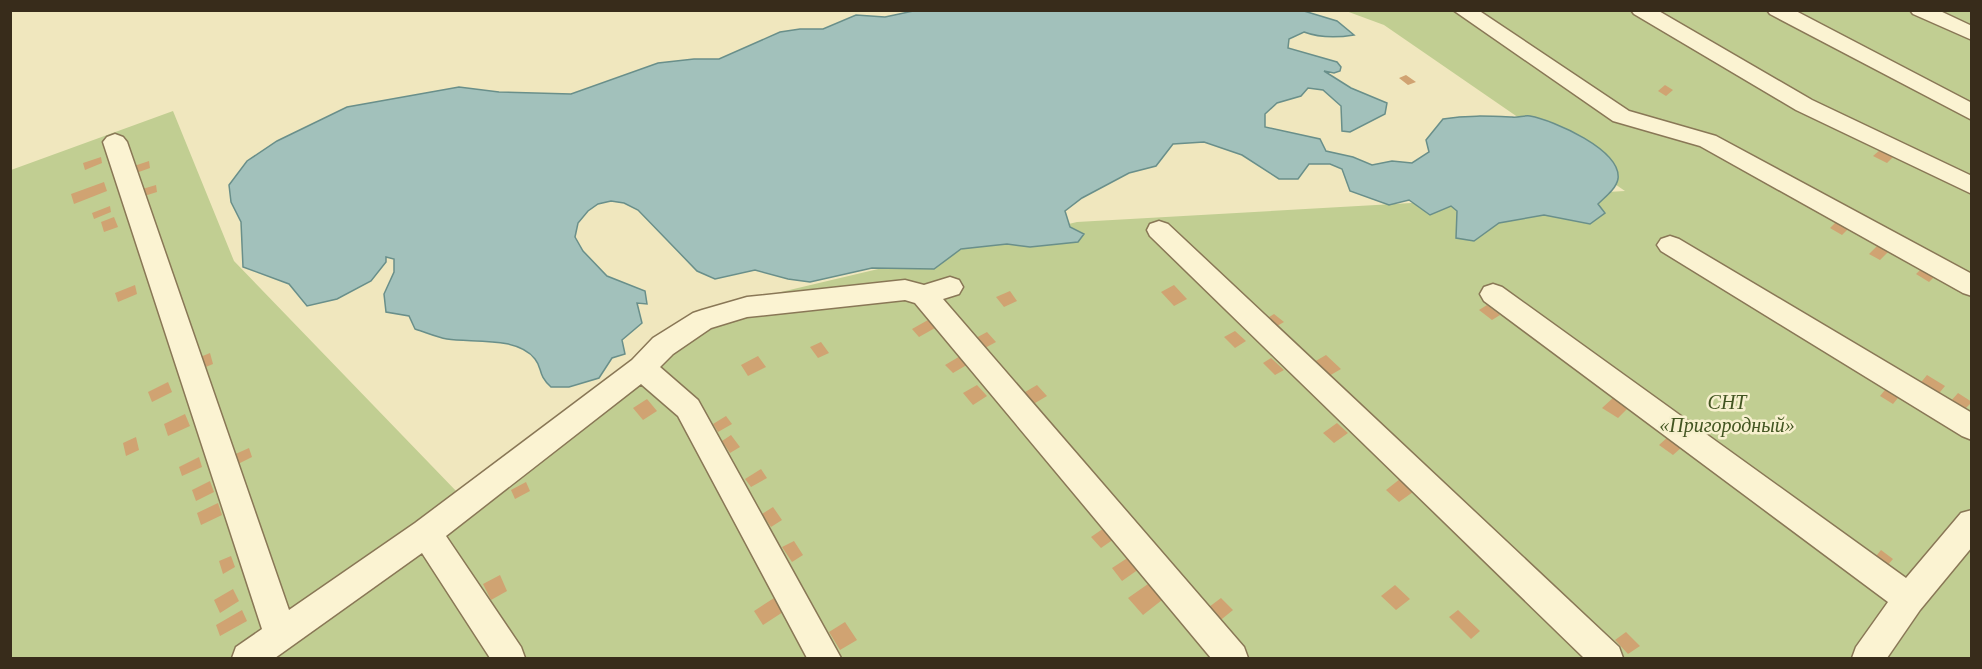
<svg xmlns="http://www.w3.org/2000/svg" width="1982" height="669" font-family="Georgia,serif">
<rect width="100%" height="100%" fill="#f0e7be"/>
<path fill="#c1ce92" d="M 1346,11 L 1971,11 L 1971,658 L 11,658 L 11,170 L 173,111 L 234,261 L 458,493 L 713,308 L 1077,222 L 1625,191 L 1384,25 Z"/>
<path fill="#a2c1bb" stroke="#698f8a" stroke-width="1.5" d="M 918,10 L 1304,11 L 1337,21 L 1354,35 C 1336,38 1320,38 1304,32 L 1289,39 L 1288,48 L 1337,62 L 1341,67 L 1340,71 L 1334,73 L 1324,71 L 1351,88 L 1387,103 L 1385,114 L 1350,132 L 1342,131 L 1341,106 L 1323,90 L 1308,88 L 1301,96 L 1277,103 L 1265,114 L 1265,127 L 1320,139 L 1326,151 L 1353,157 L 1372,165 L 1392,161 L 1412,163 L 1429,152 L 1426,140 L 1443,119 C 1467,115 1488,116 1512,117 C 1518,118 1524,115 1530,116 C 1553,120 1622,150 1618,179 C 1616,189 1605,197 1598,204 L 1605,213 L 1590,224 L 1544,215 L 1499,223 L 1474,241 L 1456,238 L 1457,211 L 1451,206 L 1430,215 L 1409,200 L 1389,205 L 1350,191 L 1342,169 L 1330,164 L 1309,164 L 1298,179 L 1279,179 L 1242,155 L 1204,142 L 1173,144 L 1156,166 L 1129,173 L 1082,198 L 1065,211 L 1070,227 L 1084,234 L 1078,242 L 1030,247 L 1007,244 L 961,249 L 934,269 L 872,268 L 810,282 L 788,279 L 755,270 L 715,279 L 697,271 L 638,210 L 624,203 L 611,201 L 598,204 L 588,211 L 578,223 L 575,237 L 583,251 L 607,276 L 645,291 L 647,304 L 637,303 L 642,323 L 622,340 L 625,354 L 612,358 L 599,378 L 569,387 L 551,387 C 537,374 543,369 535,359 C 517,336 472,343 447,339 C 436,337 425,332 415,329 L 409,316 L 386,312 L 384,294 L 394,272 L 394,259 L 386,257 L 386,262 L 371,281 L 337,299 L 307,306 L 289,284 L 243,267 L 241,222 L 231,202 L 229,185 L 247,161 L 277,141 L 347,107 L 459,87 L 499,92 L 571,94 L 658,63 L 694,59 L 719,59 L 780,32 L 800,29 L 823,29 L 856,15 L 885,17 Z"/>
<path fill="#d0a372" d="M 1406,75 L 1416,82 L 1408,85 L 1399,78 Z
M 1665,85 L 1673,90 L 1666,96 L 1658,91 Z
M 1880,150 L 1893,157 L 1887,163 L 1873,156 Z
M 101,157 L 102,163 L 85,170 L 83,163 Z
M 149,161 L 150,168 L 136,173 L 134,166 Z
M 104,182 L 107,191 L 74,204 L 71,194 Z
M 156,185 L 157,192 L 141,197 L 139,190 Z
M 110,206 L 111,212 L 94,219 L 92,213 Z
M 114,217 L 118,227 L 104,232 L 101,222 Z
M 1836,222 L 1848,229 L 1842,235 L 1830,228 Z
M 1878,245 L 1889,251 L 1880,260 L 1869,254 Z
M 1922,268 L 1935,276 L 1929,282 L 1916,274 Z
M 135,285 L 137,294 L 118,302 L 115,293 Z
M 1174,285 L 1187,299 L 1174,306 L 1161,292 Z
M 1010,291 L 1017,301 L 1004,307 L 996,297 Z
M 1487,305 L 1500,315 L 1492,320 L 1479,310 Z
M 1274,314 L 1284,322 L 1270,330 L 1261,322 Z
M 928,320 L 935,328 L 919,337 L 912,329 Z
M 1235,331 L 1246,341 L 1235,348 L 1224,337 Z
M 987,332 L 996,342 L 983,349 L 974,339 Z
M 821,342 L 829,353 L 818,358 L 810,347 Z
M 210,353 L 213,364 L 196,371 L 193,360 Z
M 962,355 L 970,363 L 953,373 L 945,365 Z
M 1326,355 L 1341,369 L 1329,376 L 1314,362 Z
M 758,356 L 766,367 L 748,376 L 741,365 Z
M 1271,358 L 1284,370 L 1275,375 L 1263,363 Z
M 1927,375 L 1945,386 L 1936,397 L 1918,386 Z
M 168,382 L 172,392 L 152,402 L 148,392 Z
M 977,385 L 987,396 L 973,405 L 963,393 Z
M 1037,385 L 1047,396 L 1030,406 L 1020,395 Z
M 1889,385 L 1902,393 L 1893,404 L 1880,396 Z
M 1958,393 L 1972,402 L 1964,410 L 1950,402 Z
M 1614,397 L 1629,407 L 1618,418 L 1602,408 Z
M 647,399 L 657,411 L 643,420 L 633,408 Z
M 185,414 L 190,426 L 168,436 L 164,424 Z
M 726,416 L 732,424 L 718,432 L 713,424 Z
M 1337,423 L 1348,433 L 1334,443 L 1323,433 Z
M 731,435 L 740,447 L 730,453 L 722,441 Z
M 1669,436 L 1682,447 L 1673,455 L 1659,445 Z
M 136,437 L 139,450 L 126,456 L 123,443 Z
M 249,448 L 252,457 L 234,466 L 231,456 Z
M 199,457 L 202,467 L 182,476 L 179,467 Z
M 761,469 L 767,478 L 751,487 L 745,479 Z
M 1400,479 L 1413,492 L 1399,502 L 1386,490 Z
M 210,481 L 214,492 L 196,501 L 192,490 Z
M 526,482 L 530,491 L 515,499 L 511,490 Z
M 218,503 L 222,515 L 201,525 L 197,513 Z
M 773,507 L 782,520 L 771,527 L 762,514 Z
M 1104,528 L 1114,539 L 1101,548 L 1091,537 Z
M 794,541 L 803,555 L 792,562 L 782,547 Z
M 1881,550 L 1893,559 L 1885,568 L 1873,560 Z
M 231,556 L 235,567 L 223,574 L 219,561 Z
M 1129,557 L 1139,569 L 1122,581 L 1112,568 Z
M 500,575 L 507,591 L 491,600 L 483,584 Z
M 1148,584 L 1162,600 L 1143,615 L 1128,598 Z
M 1395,585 L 1410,599 L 1396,610 L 1381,596 Z
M 233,589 L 239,601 L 220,613 L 214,600 Z
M 774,598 L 783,612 L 763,625 L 754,611 Z
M 1221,598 L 1233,610 L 1217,623 L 1205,610 Z
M 242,610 L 247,621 L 220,636 L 216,625 Z
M 1458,610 L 1480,631 L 1471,639 L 1449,617 Z
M 845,622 L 857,640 L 840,650 L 829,632 Z
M 1626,632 L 1640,646 L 1628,654 L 1615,640 Z"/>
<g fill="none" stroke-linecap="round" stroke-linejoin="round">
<g stroke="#897756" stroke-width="3">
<path id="minor" d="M 1453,10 L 1478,10 L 1629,111 L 1716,136 L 1972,274 L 1972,296 L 1963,293 L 1700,146 L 1613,121 Z
M 1631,10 L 1657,10 L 1812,100 L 1972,176 L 1972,194 L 1796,110 L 1634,14 Z
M 1767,10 L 1794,10 L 1972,103 L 1972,120 L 1770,14 Z
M 1910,10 L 1938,10 L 1972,26 L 1972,40 L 1913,14 Z
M 115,134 L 123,137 L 127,142 L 289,610 L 415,523 L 632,360 L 653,338 L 693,313 L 702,310 L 747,297 L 905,280 L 924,285 L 950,277 L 959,280 L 963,287 L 959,294 L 943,299 L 1244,647 L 1248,658 L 1211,658 L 915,303 L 905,300 L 747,317 L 711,328 L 673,354 L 660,367 L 698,400 L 841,658 L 807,658 L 678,416 L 641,384 L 446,536 L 521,647 L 525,658 L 490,658 L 422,553 L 275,658 L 232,658 L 236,647 L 262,629 L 103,142 L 107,137 Z
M 1159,221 L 1168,224 L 1619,647 L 1623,658 L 1584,658 L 1150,236 L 1147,230 L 1150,224 Z
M 1670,236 L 1679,239 L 1972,413 L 1972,440 L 1962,436 L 1661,251 L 1657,245 L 1661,239 Z
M 1493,284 L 1502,287 L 1906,578 L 1961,513 L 1972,510 L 1972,547 L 1920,610 L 1887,658 L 1852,658 L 1856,647 L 1888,602 L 1484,301 L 1480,294 L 1484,287 Z"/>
</g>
<use href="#minor" fill="#fbf3d2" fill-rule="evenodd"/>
</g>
<g text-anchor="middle" stroke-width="5" stroke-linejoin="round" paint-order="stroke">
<g font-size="20" font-style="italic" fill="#425521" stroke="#f7f0ce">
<text x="1727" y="409">СНТ<tspan x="1727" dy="23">«Пригородный»</tspan></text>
</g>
</g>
<rect width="1982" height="669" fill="none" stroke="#382c1b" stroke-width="24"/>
</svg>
